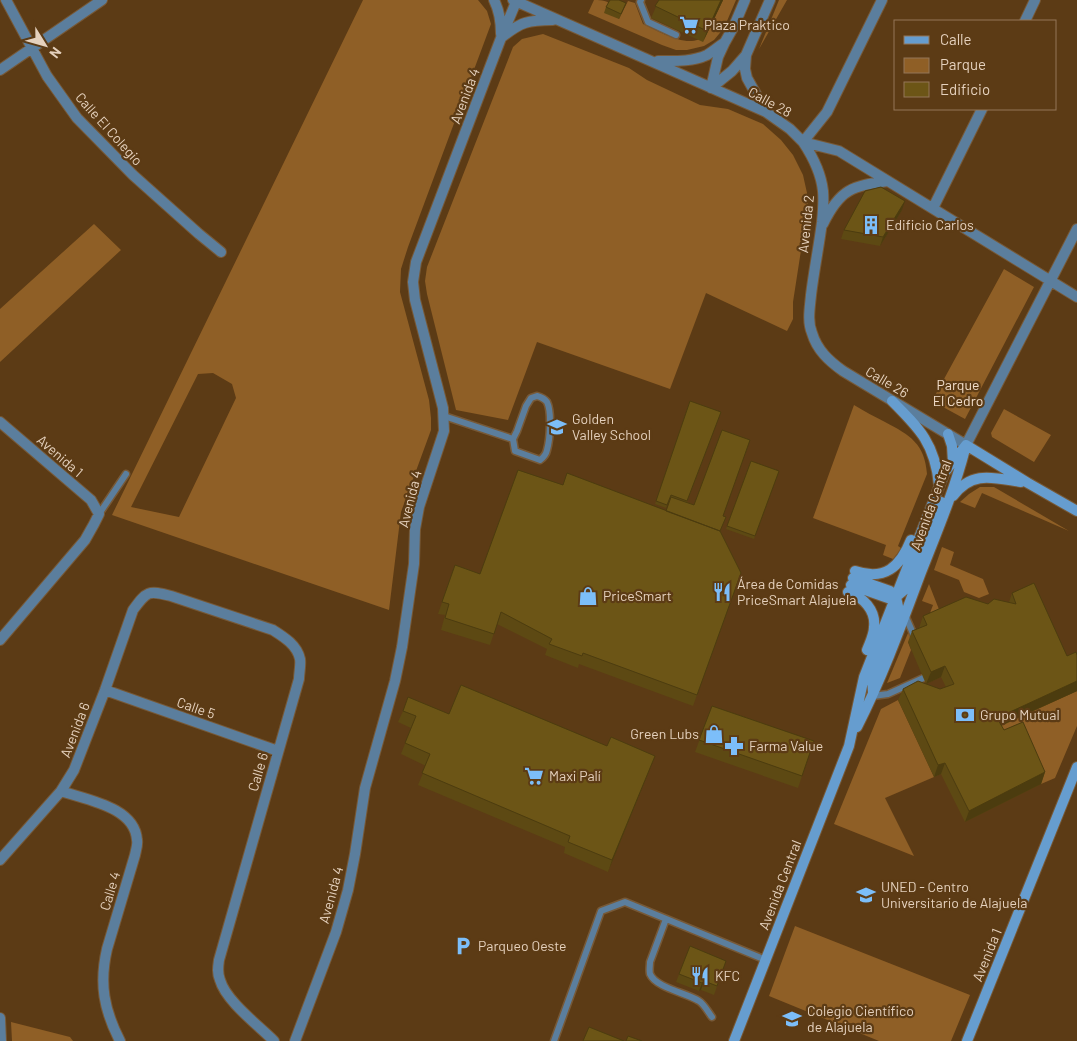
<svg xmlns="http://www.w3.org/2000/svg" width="1077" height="1041" font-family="Barlow,sans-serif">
<rect width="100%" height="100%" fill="#5c3b15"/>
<path fill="#8f5f26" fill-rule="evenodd" d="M 363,0 L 478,0 L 487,11 L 491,24 L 408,247 L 401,269 L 400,292 L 429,400 L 431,418 L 431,430 L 401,512 L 389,610 L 112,515 ZM 213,373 L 232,384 L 236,398 L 179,517 L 131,507 L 198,374 Z
M 594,0 C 612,0 611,5 619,19 L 628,1 L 635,3 L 643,24 C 659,31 690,51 705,35 C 710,31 719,7 723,0 L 736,0 L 724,28 L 714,40 L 704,46 L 687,50 L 676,50 L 662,45 L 588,13 Z
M 779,0 L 787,0 L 759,49 Z
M 543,34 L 629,68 L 647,80 L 700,105 L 728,109 L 763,124 L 781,140 L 793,155 L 803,175 L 807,193 L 808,205 L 793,302 L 793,319 L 787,331 L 706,293 L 670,389 L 537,342 L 508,420 L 456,410 L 427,294 L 425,281 L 427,267 L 513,47 L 522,39 Z
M 94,224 L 121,250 L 0,362 L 0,309 Z
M 1004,269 L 1034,287 L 965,419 L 932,401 Z
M 854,405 C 864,411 875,417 885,422 C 910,435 925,444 927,474 L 898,546 L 901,548 L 897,554 L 893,559 L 883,555 L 886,545 L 813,518 Z
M 1004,409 L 1051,435 L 1034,462 L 992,437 L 991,433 Z
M 980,487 L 994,487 L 1069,531 L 982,493 L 975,508 L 960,502 L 969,494 Z
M 942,547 L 954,552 L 950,565 L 983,579 L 989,594 L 979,598 L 964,592 L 959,580 L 934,570 Z
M 929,584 L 942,617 L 934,621 L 930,613 L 933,605 L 922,601 Z
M 908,633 L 914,640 L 908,642 L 911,650 L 900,678 L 887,683 Z
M 1077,691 L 1077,726 L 1055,778 L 1041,784 L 993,729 Z
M 898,700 L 934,777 L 885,798 L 914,856 L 834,824 L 881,709 Z
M 795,926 L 970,995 L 951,1041 L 879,1041 L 769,996 Z
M 11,1022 L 70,1037 L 73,1041 L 12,1041 Z"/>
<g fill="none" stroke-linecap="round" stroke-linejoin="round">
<g stroke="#775937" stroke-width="9">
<path id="lane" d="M 641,0 L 640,2 L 648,22 L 676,35
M 537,396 C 541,397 544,398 547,402 C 552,412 550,439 547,450 C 546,455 544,457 540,460 L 515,451 L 513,439 L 517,431 L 526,406 L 531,398 Z
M 444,416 L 513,439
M 99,514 L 126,474
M 905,615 L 915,638
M 873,696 L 888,694 L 930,675
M 666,919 L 650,962 C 650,966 649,970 650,974 C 656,988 687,993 699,1001 C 704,1004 708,1012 712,1017
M 554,1041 L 601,911 L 625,902 L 766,960"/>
</g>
<g stroke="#775937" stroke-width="12">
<path id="street" d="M 6,0 L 47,76 L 77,118 L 133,175 L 199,234 L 221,252
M 494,0 C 500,12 501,22 501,34
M 513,0 L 766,112 L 790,129 L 803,142 L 839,151 L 1077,297
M 1025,21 L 1035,0
M 502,37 C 521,22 528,20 553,20
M 746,55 L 745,69 L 747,78 L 766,112
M 658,61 C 674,61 692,62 707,55 C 713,51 718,47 724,43
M 0,70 L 102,0
M 711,88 L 732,71 L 746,55 L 770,0
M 711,88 L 718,57 L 725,42 L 734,26 L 745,0
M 803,142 C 813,157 821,172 823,191 C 824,202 823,212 822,222 C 819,246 814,270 811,295 C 810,307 807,321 812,333 C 817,350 829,361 843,371 L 966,445 L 1077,229
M 803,142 L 827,112 L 882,0
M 933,208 L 982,109
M 823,224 C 840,189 852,186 888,181
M 0,422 L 91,500 L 99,514 L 94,524 L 85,540 L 0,640
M 105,690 L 278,751
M 61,791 C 87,800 135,807 137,840 C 138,844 136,850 135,855 L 107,949 C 99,984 104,1010 120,1041
M 0,860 L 61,791 L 74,770 L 105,690 L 133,610 C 147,591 148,590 171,596 L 273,630 C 284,637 297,645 300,659 C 301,665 299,673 299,679 L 219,960 C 218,967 217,973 220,980 C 226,1001 258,1025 274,1041
M 0,1018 L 1,1041
M 295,1041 L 336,932 L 348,890 L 355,854 L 365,788 L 395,681 L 402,647 L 414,564 L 415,529 L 419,507 L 444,431 L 443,408 L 415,300 L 413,282 L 416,262 L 501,38 L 516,2"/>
</g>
<g stroke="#775937" stroke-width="12">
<path id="secondary" d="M 892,401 C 920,429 935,444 939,485
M 948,434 L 952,446 L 953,463
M 966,445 L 1028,483 L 1077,511
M 953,496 C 972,470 994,478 1021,482
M 855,571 C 885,581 900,567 911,540
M 853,578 L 890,591 L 896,597 L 899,611 L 888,638 L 890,650
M 851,585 L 888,598 L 896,597 L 908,587 L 941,502
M 848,592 C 863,597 876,610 874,627 C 874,635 870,642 867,650
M 873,692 L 872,678 L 881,654 L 879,641
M 857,727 C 882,678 901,626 920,575 C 936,534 954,492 965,449
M 734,1041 L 849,746 L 864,677 L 945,472 L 966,445
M 967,1041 L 1077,767"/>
</g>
<use href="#lane" stroke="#5b7e9d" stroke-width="6"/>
<use href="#street" stroke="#5b7e9d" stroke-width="10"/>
<use href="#secondary" stroke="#669dcf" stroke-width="10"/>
</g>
<path fill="#5d4913" d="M 659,0 L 723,0 L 703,42 L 651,18 Z
M 626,3 L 619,19 L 604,13 L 606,7 Z
M 902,210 L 880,246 L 841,239 L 844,230 Z
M 690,401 L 721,412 L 687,502 L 723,516 L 720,531 L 741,573 L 693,706 L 579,664 L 578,668 L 545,655 L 547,649 L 497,624 L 490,645 L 441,630 L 445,615 L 438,614 L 455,565 L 480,574 L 563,485 L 666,511 L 671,499 L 670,498 L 666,508 L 655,504 Z
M 751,461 L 779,471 L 754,539 L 726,529 Z
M 1012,593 L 1067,656 L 1077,655 L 1077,691 L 1001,726 L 1004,730 L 1045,772 L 1041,784 L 965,822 L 941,774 L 934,777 L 898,700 L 903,689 L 940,689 L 946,687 L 941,677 L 926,684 L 908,642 L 912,631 L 919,628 L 923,616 L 988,604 L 1009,602 Z
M 712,706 L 814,741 L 798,788 L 695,752 Z
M 403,711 L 449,714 L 607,746 L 655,756 L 608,872 L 564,853 L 565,847 L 418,785 L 426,766 L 401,754 L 411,728 L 398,722 Z
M 690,946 L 726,961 L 714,995 L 701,990 L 699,991 L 676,982 Z"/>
<path fill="#4c3c0f" d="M 721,0 L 723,0 L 703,42 L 707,31 Z
M 905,201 L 902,210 L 880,246 L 883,237 Z
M 945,666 L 941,677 L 926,684 L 931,672 Z
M 1077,681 L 1077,691 L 993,729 L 997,718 Z
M 655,756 L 650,768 L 608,872 L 612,860 Z
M 945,763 L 941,774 L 934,777 L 938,765 Z
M 1045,772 L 1041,784 L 965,822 L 969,811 Z
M 704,981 L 701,990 L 699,991 L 702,983 Z"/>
<path fill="#6c5516" stroke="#4c3c0f" d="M 610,0 L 619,0 L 626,3 L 621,14 L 606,7 Z
M 659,0 L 721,0 L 707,31 L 655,6 Z
M 881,187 L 905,201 L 883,237 L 844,230 L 865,191 Z
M 690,401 L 721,412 L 687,501 L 671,495 L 667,505 L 656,501 Z
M 722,430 L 750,440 L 723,516 L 726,517 L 720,531 L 666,511 L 671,497 L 694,505 Z
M 751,461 L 779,471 L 755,536 L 727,526 Z
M 518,470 L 563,485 L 567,473 L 720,531 L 741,573 L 697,695 L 583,653 L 582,656 L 549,644 L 552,639 L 501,612 L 494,634 L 445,618 L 449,604 L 442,602 L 455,565 L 480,574 Z
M 1034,583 L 1067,656 L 1076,652 L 1077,655 L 1077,681 L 997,718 L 1004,730 L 1023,722 L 1045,772 L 969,811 L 945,763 L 938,765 L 903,689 L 918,681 L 940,689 L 954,684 L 945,666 L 931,672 L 912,631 L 927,625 L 923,616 L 966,597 L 988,604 L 994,599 L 1016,604 L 1012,593 Z
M 461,685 L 607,746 L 611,737 L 655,756 L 612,860 L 568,842 L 570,836 L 422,773 L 430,754 L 405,743 L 416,716 L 403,711 L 408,697 L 449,714 Z
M 712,706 L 814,741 L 802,776 L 699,740 Z
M 690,946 L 726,961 L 717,986 L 704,981 L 702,983 L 679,974 Z
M 589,1027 L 624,1041 L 583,1041 Z
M 628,1036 L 642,1041 L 626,1041 Z"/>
<defs>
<g id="supermarket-bare" transform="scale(1.5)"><path d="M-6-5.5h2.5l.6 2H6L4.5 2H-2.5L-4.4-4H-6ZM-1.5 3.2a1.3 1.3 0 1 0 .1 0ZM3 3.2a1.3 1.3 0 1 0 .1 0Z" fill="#7cbef9" stroke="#5c3b15" stroke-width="2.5" paint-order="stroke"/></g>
<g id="building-bare" transform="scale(1.5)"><path d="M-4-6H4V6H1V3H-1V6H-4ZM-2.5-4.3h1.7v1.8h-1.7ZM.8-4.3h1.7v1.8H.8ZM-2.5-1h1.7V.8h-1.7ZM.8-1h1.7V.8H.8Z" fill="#7cbef9" stroke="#5c3b15" stroke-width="2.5" paint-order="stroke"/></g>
<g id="school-bare" transform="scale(1.5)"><path d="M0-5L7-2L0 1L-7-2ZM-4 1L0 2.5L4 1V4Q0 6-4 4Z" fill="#7cbef9" stroke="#5c3b15" stroke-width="2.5" paint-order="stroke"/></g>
<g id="restaurant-bare" transform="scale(1.5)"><path d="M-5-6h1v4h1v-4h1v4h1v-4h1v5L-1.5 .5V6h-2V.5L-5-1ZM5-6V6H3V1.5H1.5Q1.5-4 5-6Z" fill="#7cbef9" stroke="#5c3b15" stroke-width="2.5" paint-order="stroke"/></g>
<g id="shop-bare" transform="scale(1.5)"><path d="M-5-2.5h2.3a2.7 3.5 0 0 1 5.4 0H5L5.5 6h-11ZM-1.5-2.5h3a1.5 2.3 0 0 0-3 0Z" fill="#7cbef9" stroke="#5c3b15" stroke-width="2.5" paint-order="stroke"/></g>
<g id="bank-bare" transform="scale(1.5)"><path d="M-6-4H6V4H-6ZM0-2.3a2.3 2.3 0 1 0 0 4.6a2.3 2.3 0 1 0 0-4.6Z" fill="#7cbef9" stroke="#5c3b15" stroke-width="2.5" paint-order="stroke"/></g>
<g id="pharmacy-bare" transform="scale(1.5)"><path d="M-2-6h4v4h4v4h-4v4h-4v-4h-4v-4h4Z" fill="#7cbef9" stroke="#5c3b15" stroke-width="2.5" paint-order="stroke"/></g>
<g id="university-bare" transform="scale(1.5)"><path d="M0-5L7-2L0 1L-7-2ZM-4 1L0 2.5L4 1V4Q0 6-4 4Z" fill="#7cbef9" stroke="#5c3b15" stroke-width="2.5" paint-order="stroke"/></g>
<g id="parking-bare" transform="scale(1.5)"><path d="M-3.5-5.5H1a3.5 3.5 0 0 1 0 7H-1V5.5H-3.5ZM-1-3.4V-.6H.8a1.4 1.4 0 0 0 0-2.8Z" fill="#7cbef9" stroke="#5c3b15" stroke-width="2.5" paint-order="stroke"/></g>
</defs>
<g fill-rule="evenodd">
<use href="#supermarket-bare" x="689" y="25"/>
<use href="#building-bare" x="871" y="225"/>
<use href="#school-bare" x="557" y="427"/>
<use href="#restaurant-bare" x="722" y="592"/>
<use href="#shop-bare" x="588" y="596"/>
<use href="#bank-bare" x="965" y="715"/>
<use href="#shop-bare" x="714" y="734"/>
<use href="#pharmacy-bare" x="734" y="746"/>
<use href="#supermarket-bare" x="534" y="776"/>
<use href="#university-bare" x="866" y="895"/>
<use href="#parking-bare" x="463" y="946"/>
<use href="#restaurant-bare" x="700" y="976"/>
<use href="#school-bare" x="792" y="1019"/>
</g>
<g text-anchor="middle" stroke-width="4.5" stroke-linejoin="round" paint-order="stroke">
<g font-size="14" fill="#e5d1bd" stroke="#5c3b15" text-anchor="start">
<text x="704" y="30">Plaza Praktico</text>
<text x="886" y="230">Edificio Carlos</text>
<text x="572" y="424">Golden<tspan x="572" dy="16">Valley School</tspan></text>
<text x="737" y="589">Área de Comidas<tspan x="737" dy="16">PriceSmart Alajuela</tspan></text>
<text x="603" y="601">PriceSmart</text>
<text x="980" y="720">Grupo Mutual</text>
<text x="699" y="739" text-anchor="end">Green Lubs</text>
<text x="749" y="751">Farma Value</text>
<text x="549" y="781">Maxi Palí</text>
<text x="881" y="892">UNED - Centro<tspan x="881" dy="16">Universitario de Alajuela</tspan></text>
<text x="478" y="951">Parqueo Oeste</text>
<text x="715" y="981">KFC</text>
<text x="807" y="1016">Colegio Científico<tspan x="807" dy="16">de Alajuela</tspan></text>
</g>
<g font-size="14" fill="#e5d1bd" stroke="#5c3b15">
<text transform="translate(465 96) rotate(-69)" y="5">Avenida 4</text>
<text transform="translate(770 102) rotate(29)" y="5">Calle 28</text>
<text transform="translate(109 129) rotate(48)" y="5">Calle El Colegio</text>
<text transform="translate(806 224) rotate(-84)" y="5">Avenida 2</text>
<text transform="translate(887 382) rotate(31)" y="5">Calle 26</text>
<text transform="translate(60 456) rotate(41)" y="5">Avenida 1</text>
<text transform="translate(410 499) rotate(-76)" y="5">Avenida 4</text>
<text transform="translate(931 505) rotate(-70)" y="5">Avenida Central</text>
<text transform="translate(196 708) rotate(19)" y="5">Calle 5</text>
<text transform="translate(75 730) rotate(-69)" y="5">Avenida 6</text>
<text transform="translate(258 772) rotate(-74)" y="5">Calle 6</text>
<text transform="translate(780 885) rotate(-69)" y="5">Avenida Central</text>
<text transform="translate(110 891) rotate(-73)" y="5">Calle 4</text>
<text transform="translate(331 895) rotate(-75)" y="5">Avenida 4</text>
<text transform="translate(987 955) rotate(-68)" y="5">Avenida 1</text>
</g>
<g font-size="14" fill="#f2decb" stroke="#5c3b15">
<text x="958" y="390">Parque<tspan x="958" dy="16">El Cedro</tspan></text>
</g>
</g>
<rect x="894" y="20" width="162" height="90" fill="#5c3b15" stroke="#937758"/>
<rect x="904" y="36" width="25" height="8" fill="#669dcf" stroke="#937758"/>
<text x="940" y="45" font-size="15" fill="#e5d1bd">Calle</text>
<rect x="904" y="58" width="25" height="15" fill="#8f5f26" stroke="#937758"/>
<text x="940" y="70" font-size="15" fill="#e5d1bd">Parque</text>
<rect x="904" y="82" width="25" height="15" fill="#6c5516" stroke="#937758"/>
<text x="940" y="95" font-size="15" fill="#e5d1bd">Edificio</text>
<g transform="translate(45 45) rotate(127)" stroke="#5c3b15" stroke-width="4" paint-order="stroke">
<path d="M0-4L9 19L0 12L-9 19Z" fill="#e5d1bd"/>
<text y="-8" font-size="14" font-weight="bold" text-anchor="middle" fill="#e5d1bd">N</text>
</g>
</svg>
